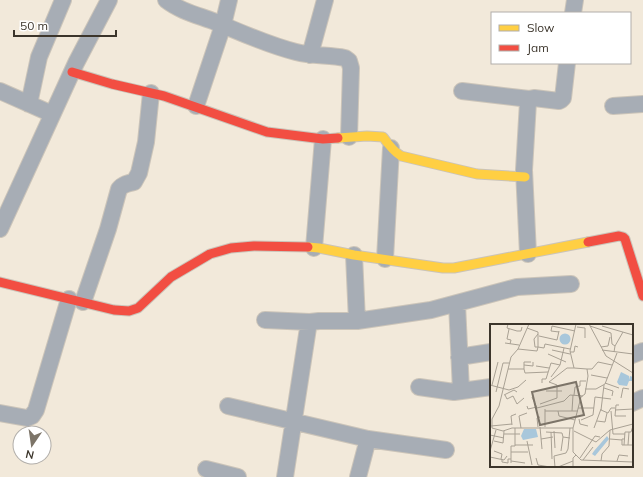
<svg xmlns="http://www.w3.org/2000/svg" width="643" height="477" font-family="Mulish,sans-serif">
<rect width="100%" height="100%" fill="#f2e9da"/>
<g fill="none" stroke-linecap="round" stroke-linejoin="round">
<g stroke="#cbc4b9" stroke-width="18">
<path id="street" d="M 166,0 C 180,11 197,15 213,21 C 240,32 267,45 296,52 C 312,56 329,55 345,58 L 349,61 L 351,68 L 349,137
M 573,13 L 575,0
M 310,55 L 325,0
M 0,91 L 52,114
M 462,91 L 529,99
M 29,104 L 39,57 L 63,0
M 196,106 L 223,25 L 229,0
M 613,106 L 643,104
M 0,229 L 76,63 L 109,0
M 314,248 L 323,139
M 528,254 L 524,170 L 528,102 L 529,99 L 534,98 L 559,101 L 561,100 L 563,98 L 567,63
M 354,255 L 357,321
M 385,259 L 391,148
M 83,302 L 108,229 L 119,189 C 123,184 128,183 134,182 L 139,173 L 146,142 L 151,93
M 457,303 L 461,391
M 265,320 L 310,322
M 632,355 L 643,351
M 459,357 L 491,352
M 419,387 L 454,392 L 491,387
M 632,403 L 643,398
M 228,406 L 368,439 L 446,450
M 0,413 L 27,418 L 32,416 L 36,410 L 69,299
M 206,469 L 238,477
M 285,477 L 308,328 L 310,322 L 319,321 L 357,321 L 431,310 L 517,287 L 571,284
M 358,477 L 368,439"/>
</g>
<g stroke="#cbc4b9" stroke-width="11">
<path id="slow" d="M 338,138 L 367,136 L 383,137 C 388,144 393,151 401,156 L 477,174 L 525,177
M 308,247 L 319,248 L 354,255 L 443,268 L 454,268 L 588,242"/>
</g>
<g stroke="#cbc4b9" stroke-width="11">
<path id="jam" d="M 72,72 L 112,84 L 164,96 L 267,132 L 323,139 L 338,138
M 588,242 L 619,236 L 623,237 L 625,239 L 643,296
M 0,282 L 114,310 L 129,311 L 138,308 L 171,277 L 210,254 L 231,248 L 254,246 L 308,247"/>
</g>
<use href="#street" stroke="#a7adb5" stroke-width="16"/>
<use href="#slow" stroke="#ffcf43" stroke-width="9"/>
<use href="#jam" stroke="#f24e42" stroke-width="9"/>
</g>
<g transform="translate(490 324)">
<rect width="143" height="143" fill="#f2e9da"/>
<path d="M69.5 15a5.5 5.5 0 1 1 11 0a5.5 5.5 0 1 1-11 0ZM 131,48 L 139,52 L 139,56 L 140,52 L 143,53 L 143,57 L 139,57 L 137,62 L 129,61 L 127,58 ZM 34,105 L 46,105 L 48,113 L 33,116 L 31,112 ZM 117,112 L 119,115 L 105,132 L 102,130 L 104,127 Z" fill="#a8c7db"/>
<path fill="none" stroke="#a9a194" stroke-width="1" d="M 18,0 L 17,4 L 27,7 L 31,7 L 32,3M 39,0 L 28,25 L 21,33 L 9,82 L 2,95 L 2,104 L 13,107 L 22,104 L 83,104 L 83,128 L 91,136 L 143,138M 99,0 L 116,32 L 143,49M 100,2 L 121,9 L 122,20 L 125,22 L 124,28M 112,2 L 143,11M 87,3 L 95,4 L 95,14M 37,4 L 48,8 L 48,23M 19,5 L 17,15 L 21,16 L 20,20M 69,8 L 61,7 L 62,2 L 85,7M 49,12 L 67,16 L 69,7M 15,19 L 29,21M 125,22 L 133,8M 48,23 L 45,23 L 44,15 L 48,10M 111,23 L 118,22 L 120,13M 28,25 L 47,27 L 48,23 L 54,24 L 55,20 L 80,25M 62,26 L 80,30M 112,26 L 143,30M 80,28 L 84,28 L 85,22 L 88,23M 58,30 L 76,38M 34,41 L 43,42 L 43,38M 46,42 L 59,44M 18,45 L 34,45 L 35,49 L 58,48M 34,45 L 34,38 L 41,38M 97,45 L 102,45 L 108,38 L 122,41M 101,51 L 117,54M 61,53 L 70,41M 52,59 L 52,55 L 56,55 L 61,39 L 70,41 L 74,24M 115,59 L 129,64M 0,61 L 19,66 L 28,63 L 36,56M 2,61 L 8,38M 114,61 L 111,86 L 118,89 L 121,84 L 125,84M 114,64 L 123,67 L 122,72M 95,65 L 106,65 L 115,60 L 127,29M 56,67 L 72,67M 6,68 L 13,39 L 19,39M 14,71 L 24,66 L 27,68M 15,71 L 17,75 L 23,72 L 27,80 L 34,74M 84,71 L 85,63 L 90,62 L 90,57 L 96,57M 42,73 L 47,84 L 74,77 L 80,71 L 93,72M 131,74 L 133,64 L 139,65M 50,80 L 67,74 L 67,61 L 59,58 L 77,44 L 84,44M 129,81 L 126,81 L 125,92 L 136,92M 37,82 L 38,85 L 47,83M 88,84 L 104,84M 55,85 L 55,103M 125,86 L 143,85M 55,87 L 88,87M 68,87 L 69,92 L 85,96M 82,87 L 83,71M 121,87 L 123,110 L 135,110M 89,95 L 90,100 L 98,102M 91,96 L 103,91 L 105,73 L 121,75M 107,97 L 115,98 L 117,89M 22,101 L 21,92 L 26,90M 1,102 L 22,100M 48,103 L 47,94 L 50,93M 50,103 L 52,125M 31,104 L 29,92 L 37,89M 83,104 L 91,73 L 95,70 L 98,52 L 97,45 L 84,44 L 80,27 L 86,0M 104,104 L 111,85M 64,107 L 65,124M 84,107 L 106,118 L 120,106 L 143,100M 56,108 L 72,109 L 73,113 L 80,114M 61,108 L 62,135M 14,110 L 30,110M 0,111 L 14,114M 51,115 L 63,113M 120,115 L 132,116M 134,115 L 132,115 L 132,121 L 143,121M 4,117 L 13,119 L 14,107M 37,117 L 42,141M 25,121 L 43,121M 134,121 L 135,108 L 141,108 L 143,102M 138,121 L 139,108M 0,127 L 6,106M 4,127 L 12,130 L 11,135M 71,127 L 73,113M 21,128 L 38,128M 0,133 L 14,136 L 17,132M 46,134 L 48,141 L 60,143M 90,134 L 105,112 L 110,113M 12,135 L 12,138 L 18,139 L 18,135 L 21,135M 93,136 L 103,123M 21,137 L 35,139M 111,137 L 112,130 L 119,122 L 120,106M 127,137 L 129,131 L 138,132M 21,139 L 21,122 L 25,122 L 25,104M 65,143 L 64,132 L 76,129 L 78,125 L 80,104M 68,143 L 83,137M 83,143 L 83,134 L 86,131"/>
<path fill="#7c7468" fill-opacity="0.15" stroke="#7c7468" stroke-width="2" d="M 86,58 L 94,91 L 50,101 L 42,68 Z"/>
<rect width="143" height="143" fill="none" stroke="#3c352b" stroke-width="2"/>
</g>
<rect x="491" y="12" width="140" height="52" fill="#ffffff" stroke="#b1aeaa"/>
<rect x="499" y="25" width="20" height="6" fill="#ffcf43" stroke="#b1aeaa"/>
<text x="527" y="32" font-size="12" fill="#3c352b">Slow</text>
<rect x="499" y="45" width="20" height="6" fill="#f24e42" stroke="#b1aeaa"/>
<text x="527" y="52" font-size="12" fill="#3c352b">Jam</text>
<g transform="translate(32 445) rotate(193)"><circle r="19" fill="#ffffff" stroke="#b1aeaa"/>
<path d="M0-3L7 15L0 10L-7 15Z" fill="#7c7468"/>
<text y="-6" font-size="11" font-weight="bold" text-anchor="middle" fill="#3c352b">N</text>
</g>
<path d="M14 30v6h102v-6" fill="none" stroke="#3c352b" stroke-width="2"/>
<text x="20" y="30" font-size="12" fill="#3c352b" stroke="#ffffff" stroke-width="3" paint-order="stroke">50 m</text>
</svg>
